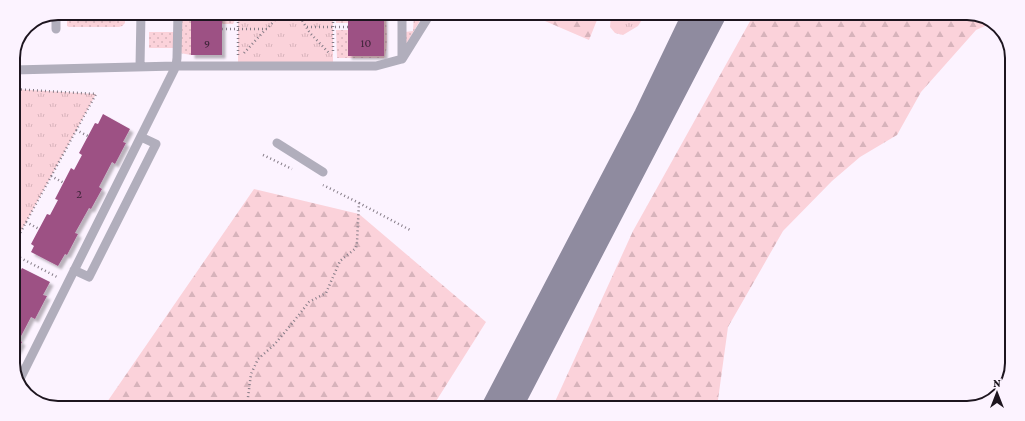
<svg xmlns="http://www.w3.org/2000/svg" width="1025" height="421" font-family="'Crimson Pro',serif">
<defs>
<pattern id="grass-dots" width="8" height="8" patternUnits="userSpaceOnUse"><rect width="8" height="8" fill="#fbd2da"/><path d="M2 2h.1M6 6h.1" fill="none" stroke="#d7b3bb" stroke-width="1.8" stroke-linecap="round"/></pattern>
<pattern id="forest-firs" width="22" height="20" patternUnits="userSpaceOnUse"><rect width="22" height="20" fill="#fbd2da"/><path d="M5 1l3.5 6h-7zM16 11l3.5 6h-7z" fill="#d7b3bb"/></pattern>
<pattern id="park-tufts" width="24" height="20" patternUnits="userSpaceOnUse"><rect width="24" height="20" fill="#fbd2da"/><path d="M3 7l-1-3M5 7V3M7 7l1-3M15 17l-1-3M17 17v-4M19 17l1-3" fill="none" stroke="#d7b3bb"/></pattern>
<filter id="shadow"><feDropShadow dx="3.5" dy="3.5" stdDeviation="1" flood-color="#0004"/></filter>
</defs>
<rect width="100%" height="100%" fill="#fcf3ff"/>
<path fill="url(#grass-dots)" d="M 67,13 L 75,13 L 75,17 L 112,17 L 112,13 L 125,13 L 125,23 L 122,26 L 119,27 L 69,27 L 67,26 Z
M 179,13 L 191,13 L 191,55 L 180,53 Z
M 222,14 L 235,14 L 235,20 L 233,24 L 222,24 Z
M 336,14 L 348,14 L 348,23 L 336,23 Z
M 384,14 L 386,14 C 386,25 389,48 384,58 L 337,58 L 336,30 L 348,30 L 348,56 L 384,56 Z
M 414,14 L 424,14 L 405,46 L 405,32 L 413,31 Z
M 149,32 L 175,32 L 175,48 L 149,48 Z"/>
<path fill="url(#forest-firs)" d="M 531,15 L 599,15 L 589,40 Z
M 753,16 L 984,16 L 992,23 L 976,30 L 921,92 L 897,135 L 860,157 L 832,181 L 783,231 L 728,327 L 717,407 L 553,406 L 633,231 Z
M 254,189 L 359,214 L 486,322 L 433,406 L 105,405 Z"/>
<path fill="url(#park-tufts)" d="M 238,14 L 333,14 L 333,66 L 238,66 Z
M 611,15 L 645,15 L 638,26 L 623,35 L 615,33 L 610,27 Z
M 13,89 L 96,94 L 13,246 Z"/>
<path fill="#9d5184" filter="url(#shadow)" d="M 75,13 L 112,13 L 112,17 L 75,17 Z
M 191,13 L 222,14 L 222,55 L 191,55 Z
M 348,14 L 384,14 L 384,56 L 348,56 Z
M 103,114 L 130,129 L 123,142 L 126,143 L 115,164 L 112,162 L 99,187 L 102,189 L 91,209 L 89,208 L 75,233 L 78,234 L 67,255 L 65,254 L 58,266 L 31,252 L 34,246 L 31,244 L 47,214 L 50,215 L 58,200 L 55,199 L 71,168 L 74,170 L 82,155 L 79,153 L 95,123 L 98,124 Z
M 22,268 L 50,282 L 43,295 L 47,296 L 35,319 L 31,317 L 19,340 L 22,342 L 13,359 L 13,285 Z"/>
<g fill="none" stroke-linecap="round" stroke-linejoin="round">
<path stroke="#857c87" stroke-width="2.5" stroke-dasharray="1 3" stroke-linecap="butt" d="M 298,14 L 310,33 L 329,53
M 333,14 L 333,53
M 307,27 L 348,27
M 222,29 L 267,29 L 280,14
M 244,53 L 266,29
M 238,55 L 238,14
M 13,89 L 96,94 L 13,246
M 76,130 L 88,136
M 263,155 L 292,169
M 51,176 L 64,183
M 359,203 L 412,231
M 26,222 L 39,229
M 13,254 L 57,277
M 247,405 L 251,374 L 258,359 L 274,345 L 290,326 L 309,302 L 326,293 L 340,261 L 356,248 L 357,242 L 359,203 L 323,185"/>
<path stroke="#b1aebc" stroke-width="9" d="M 56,14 L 56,29
M 402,59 L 430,14
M 140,66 L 141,13
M 13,70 L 176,66 L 177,58 L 178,13
M 277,143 L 323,172
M 74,270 L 89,277 L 156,144 L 141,137
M 19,381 L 176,66 L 376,66 L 402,59 L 402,14"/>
<path stroke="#8f8b9f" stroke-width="22" d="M 493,406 L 645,115 L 693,15
M 512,406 L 715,15"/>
</g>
<g text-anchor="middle" stroke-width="3" stroke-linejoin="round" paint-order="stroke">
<g font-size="12" fill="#3d2438">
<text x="366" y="47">10</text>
<text x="207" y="48">9</text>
<text x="79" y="198">2</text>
</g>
</g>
<path d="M0 0H1025V421H0ZM58 20H967A38 38 0 0 1 1005 58V363A38 38 0 0 1 967 401H58A38 38 0 0 1 20 363V58A38 38 0 0 1 58 20Z" fill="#fcf3ff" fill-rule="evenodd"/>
<path fill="none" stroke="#1d151f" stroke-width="2" d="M58 20H967A38 38 0 0 1 1005 58V363A38 38 0 0 1 967 401H58A38 38 0 0 1 20 363V58A38 38 0 0 1 58 20Z"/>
<g transform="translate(997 393)" stroke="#fcf3ff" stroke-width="3" paint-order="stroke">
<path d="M0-3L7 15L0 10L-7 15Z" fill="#1d151f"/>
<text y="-6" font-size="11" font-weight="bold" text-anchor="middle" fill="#1d151f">N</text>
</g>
</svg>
